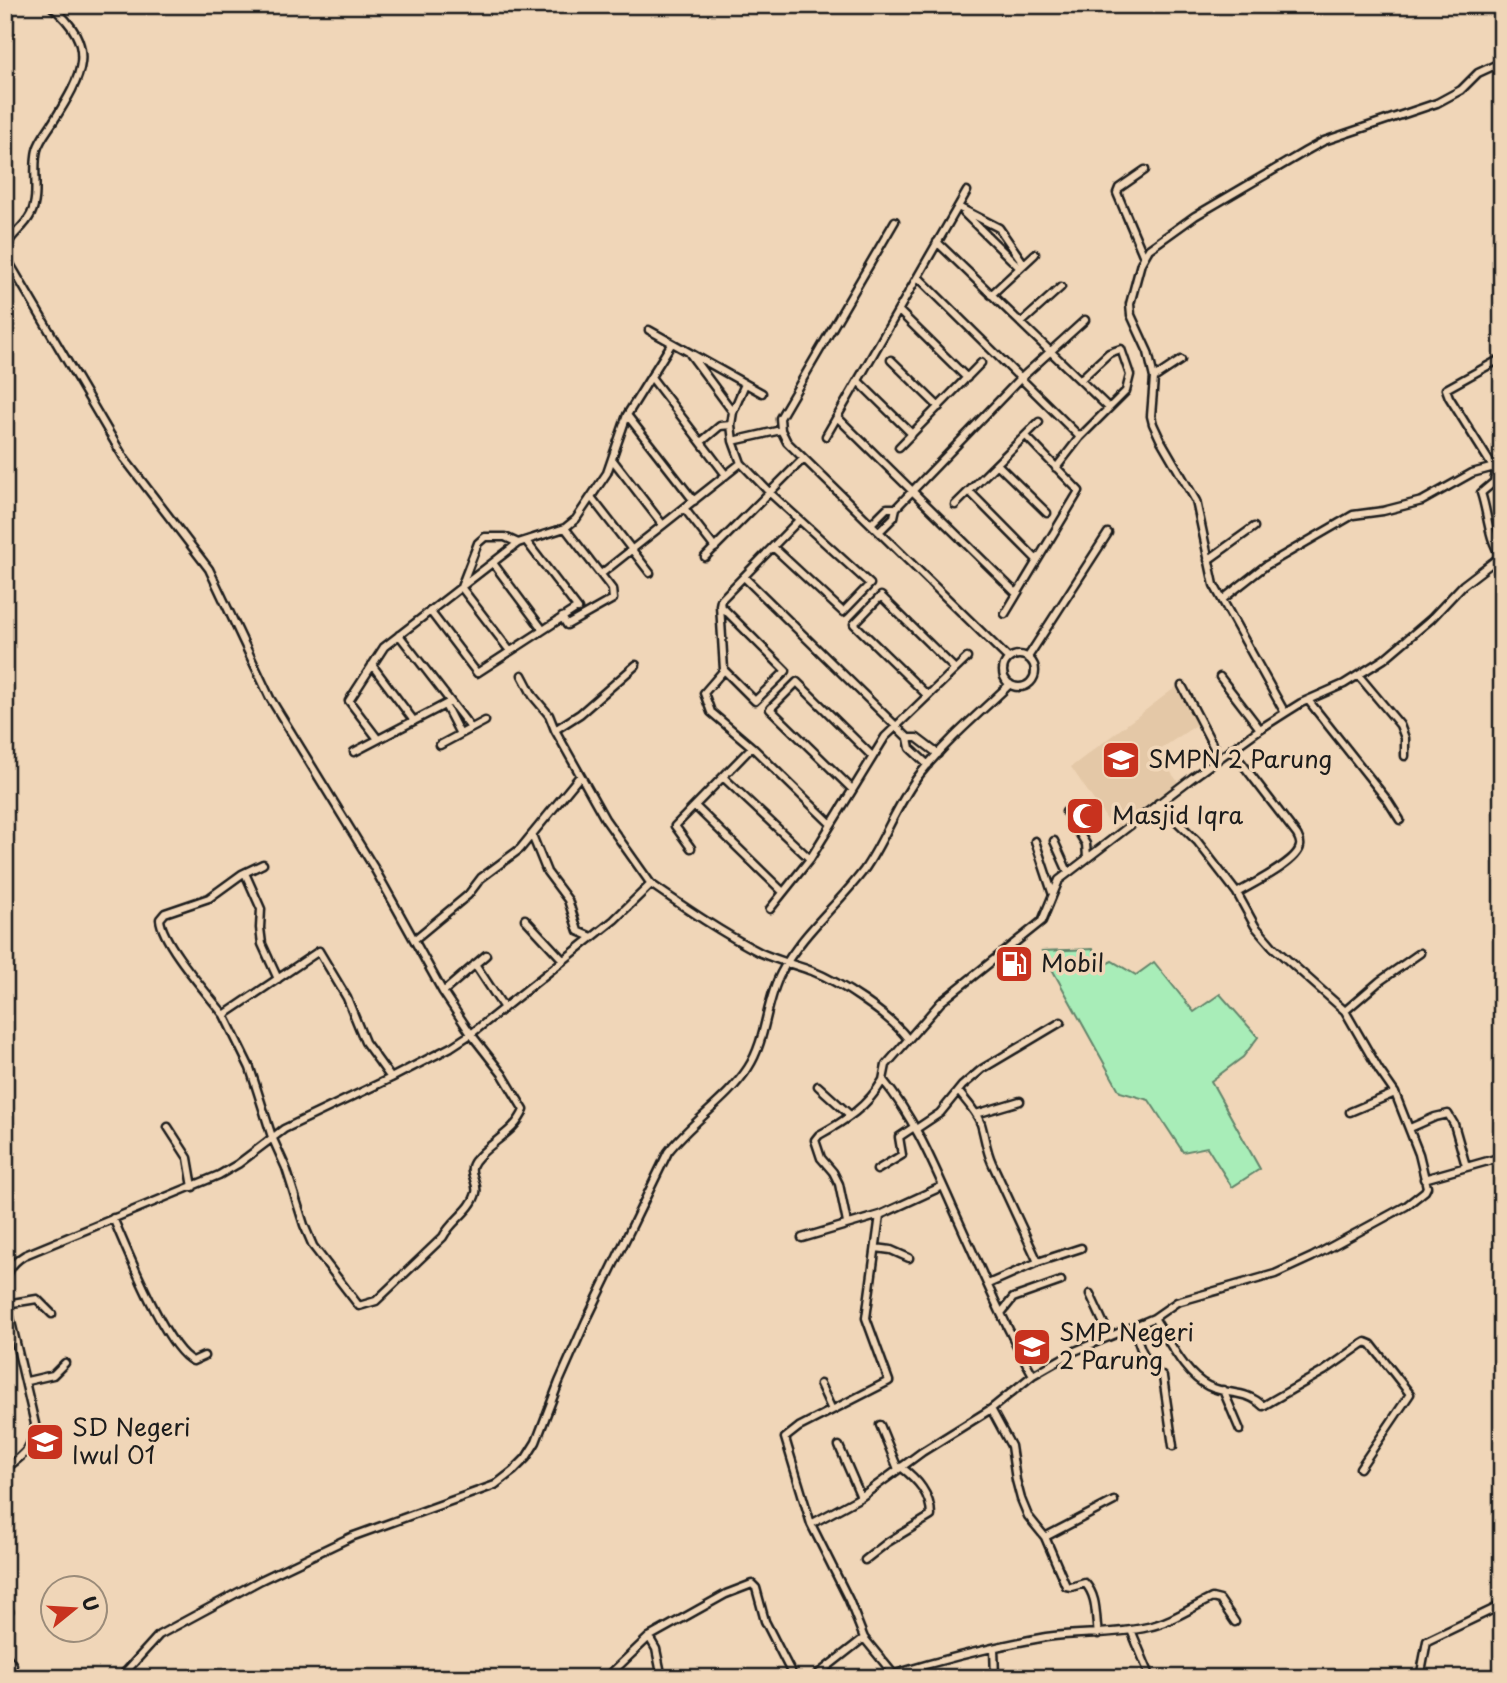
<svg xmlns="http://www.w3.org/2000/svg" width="1507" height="1683" font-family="'Playpen Sans',sans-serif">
<rect width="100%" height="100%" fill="#f0d6b8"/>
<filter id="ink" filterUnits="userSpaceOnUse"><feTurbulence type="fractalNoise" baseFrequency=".0143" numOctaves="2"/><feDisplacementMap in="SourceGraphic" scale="14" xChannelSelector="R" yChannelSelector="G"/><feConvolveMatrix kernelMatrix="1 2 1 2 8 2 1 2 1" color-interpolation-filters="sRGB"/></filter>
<g filter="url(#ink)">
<path fill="#e4c8a7" d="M 1176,687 L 1198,724 L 1156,752 L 1178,782 L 1114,830 L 1071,767 Z"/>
<path fill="#a8edb8" stroke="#62846a" stroke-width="2" d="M 1093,949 L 1106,964 L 1112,961 L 1136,975 L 1154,962 L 1194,1012 L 1220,994 L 1258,1037 L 1243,1057 L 1211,1081 L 1260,1169 L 1232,1187 L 1207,1147 L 1183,1152 L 1149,1100 L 1120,1092 L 1042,951 Z"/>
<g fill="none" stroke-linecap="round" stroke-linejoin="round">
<g stroke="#1c1c1c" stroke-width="11">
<path id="minor" d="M 50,5 C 100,46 82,76 53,122 C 48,130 39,141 37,150 C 32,170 40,196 31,214 C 20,236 0,235 10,264 L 124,458 L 209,569 L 270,698 L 373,866 L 443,992 L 471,1034 L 503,1075 L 524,1110 C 515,1133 489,1142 475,1161 C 466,1172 479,1182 476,1193 C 472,1210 451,1221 443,1237 L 376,1301 L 359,1306 L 313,1246 L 304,1225 L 286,1168 L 272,1137 L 250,1068 L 224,1015 L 319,951 L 347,998 L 365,1042 L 391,1078
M 958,207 L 999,228 L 1024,264
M 964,213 L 1020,268
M 895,221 L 780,418 L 781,430 L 787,442 L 1008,658
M 937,242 L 1109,408
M 1144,257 L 1117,193 L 1119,188 L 1145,170
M 918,277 L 1080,437
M 991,295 L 1035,254
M 899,311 L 967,378
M 1021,323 L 1061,287
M 649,330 L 762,393
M 690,354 L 733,412
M 891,360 L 939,407
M 651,377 L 726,475
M 1154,378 L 1181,360
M 858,381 L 912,434
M 745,384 L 733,412 L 731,425 L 733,441 L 741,463 L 770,493 L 870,584 L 843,612 L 773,547
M 627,415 L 694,501
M 837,417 L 1017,594
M 826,436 L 967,191
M 733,441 L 781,430
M 701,442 L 720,426 L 731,425
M 899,447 L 981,363
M 612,459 L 663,525
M 997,464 L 1047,513
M 1056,468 L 1080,437 L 1126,391 L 1130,375 L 1121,349 L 1109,353 L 1080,380
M 969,491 L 1037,560
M 591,497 L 650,573
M 955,505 L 1039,422
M 684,508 L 715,548
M 871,524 L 887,508 L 896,508
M 879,532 L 894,517 L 896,508 L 1020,379 L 1085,320
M 526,541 L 578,609
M 1501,556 C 1488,539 1488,513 1481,493 L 1494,482 L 1496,472 L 1449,397 L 1446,389 L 1502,358
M 705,557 L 803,459
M 1208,560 L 1254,527
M 493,563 L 543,630
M 601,574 L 741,463
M 744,577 L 908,738 L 910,748 L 928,765
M 1223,599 L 1265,566 L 1353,515 L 1383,511 L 1422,501 L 1472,473 L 1502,465
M 720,605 L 786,671 L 755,701 L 724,670 L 720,605 L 721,600 L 799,520
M 430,611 L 477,673 L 577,608
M 1005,614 L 1079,491 L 1026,436
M 562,617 L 567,625 L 613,599 L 612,589 L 565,528
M 399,635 L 471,728
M 510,651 L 461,587 L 478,543 L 485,537 L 505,537 L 518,543
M1003 671a16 16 0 1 1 32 0a16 16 0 1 1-32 0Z
M 1028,657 L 1108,533
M 372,665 L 414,721
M 724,670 L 704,693 L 711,712 L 752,747 L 831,824
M 522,675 L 533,696 L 549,715 L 555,730 L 605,819 L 651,884
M 1359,676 L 1400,725 L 1405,738 L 1405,756
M 1220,677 L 1260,729
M 1182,686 L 1219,757
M 927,695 L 854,624 L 881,596 L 955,669
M 1308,700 L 1388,801 L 1400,820
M 445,705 L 460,734
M 1285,713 L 1301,703 L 1344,684 L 1384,659 L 1431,619 L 1463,585 L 1502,555
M 555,730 L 580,714 L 636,665
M 908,738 L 917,738 L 938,754
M 378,739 L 349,701 L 384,647 L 518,543 L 565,528 L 576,519 L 607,473 L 627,415 L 672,343
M 440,745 L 485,721
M 1231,749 L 1297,835 C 1299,839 1301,842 1300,846 C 1298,862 1250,885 1237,893
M 354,752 L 450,702
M 723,777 L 810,859
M 852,789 L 770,709 L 797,682 L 872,756
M 695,806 L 783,892
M 1066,812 L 1086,844 L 1087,857
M 532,835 L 547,872 L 568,900 L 578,931 L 592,937
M 1035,841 L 1052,892
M 1054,841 L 1068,872
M 691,848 L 675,826 L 752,747
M 245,873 L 261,909 L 260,928 L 262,944 L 278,979
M 770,909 L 810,859 L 885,737 L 967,658
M 525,919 L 563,960
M 415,939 L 468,895 L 481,878 L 520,849 L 580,776
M 475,964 L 504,1008
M 443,992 L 486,955
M 1345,1011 L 1380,981 L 1420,953
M 224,1015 C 207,993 162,943 160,919 L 165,913 L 209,898 L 242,874 L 263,864
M 818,1086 L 850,1115
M 958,1091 C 966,1101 976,1111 981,1124 C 985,1137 986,1150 992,1163 L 1038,1262 L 1081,1248
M 1350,1112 L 1395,1093
M 976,1114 L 1020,1101
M 168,1127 L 188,1158 L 193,1187
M 1410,1128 L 1435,1117 L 1448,1114 L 1454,1124 L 1466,1166
M 916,1129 L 940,1113 L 962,1086 L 982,1069 L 1061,1022
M 877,1170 L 902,1155 L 899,1137 L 914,1127
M 1424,1179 L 1502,1157
M 113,1218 C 126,1247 166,1350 193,1361 L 204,1356
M 847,1223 L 839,1184 L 833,1172 L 821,1158 L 815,1140 L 819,1135 C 845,1121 868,1106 883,1080
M 802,1238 L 880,1215 L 943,1186
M 876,1248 L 891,1250 L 909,1258
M 988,1284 L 1038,1262
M 5,1290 C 6,1273 10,1264 25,1255 L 219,1175 L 238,1164 L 284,1129 L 391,1078 L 451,1047 L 471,1034 L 614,920 L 651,884 C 687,909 722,933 761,953 C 777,960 795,965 812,971 C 840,982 890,1015 908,1039
M 1090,1294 L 1109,1335
M 5,1296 L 35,1424 C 32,1450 25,1454 5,1469
M 6,1304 L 37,1299 L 52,1314
M 1002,1312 L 1013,1298 L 1061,1281
M 1154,1318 C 1169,1340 1184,1374 1208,1386 C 1229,1396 1245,1389 1263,1406 L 1324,1371 L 1361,1345 L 1366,1342 L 1371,1344 L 1410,1394 L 1360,1468
M 1133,1327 L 1141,1349 L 1150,1366 L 1163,1377 L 1173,1446
M 1033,1375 L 1075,1351 L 1154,1318 L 1177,1302 L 1275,1274 L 1312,1257 L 1406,1206 L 1425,1191 L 1427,1187 L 1419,1154 L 1395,1093 L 1379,1070 L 1345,1011 L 1273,947 L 1255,926 L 1237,893 L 1197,841 L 1158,803
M 27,1381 L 53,1375 L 65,1363
M 820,1384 L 832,1410
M 1223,1390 L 1240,1430
M 991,1409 L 1011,1446 L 1016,1480 L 1021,1499 L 1028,1516 L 1045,1537 L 1066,1586 L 1071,1587 L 1085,1583 C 1098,1597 1095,1616 1098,1634
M 880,1425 L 898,1469
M 839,1446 L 861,1497
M 811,1524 L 785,1438 L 799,1427 L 889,1381 L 866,1318 L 880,1215
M 1045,1537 L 1114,1501
M 865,1560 L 888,1542 L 931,1516 C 931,1494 917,1479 901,1467
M 5,1605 L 9,1611 L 5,1615
M 1131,1630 L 1151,1678
M 864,1638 L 895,1676
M 994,1648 L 995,1678
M 5,1654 L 13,1665
M 895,1674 C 944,1659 995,1646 1046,1637 C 1080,1632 1115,1635 1148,1627 C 1171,1622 1191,1608 1212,1598 L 1220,1600 L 1235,1622
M 120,1678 L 159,1635 L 261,1580 L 351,1537 L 495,1485 L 513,1471 L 526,1458 L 536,1442 L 559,1382 L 586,1321 L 668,1152 C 692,1121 727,1100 748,1068 C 767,1039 765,1003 781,973 C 801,934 838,905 864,870 C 885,840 897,803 920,774 C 946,741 980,713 1010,684
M 606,1678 L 649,1637
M 662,1678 L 656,1649 L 649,1637 L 726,1594 L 752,1584 L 756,1588 L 765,1621 L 794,1678
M 813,1678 L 864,1638 L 849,1600 L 811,1524 L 861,1497 L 922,1452 L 991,1409 L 1033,1375 C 1002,1321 978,1263 952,1206 C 932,1161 914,1118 883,1080 L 886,1065 L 941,1002 L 1042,921 L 1059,880 L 1192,778 L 1260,729 L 1285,713 L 1214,585 L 1196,501 L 1160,439 L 1153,424 L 1151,416 L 1154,378 L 1148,352 L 1131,315 L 1130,304 L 1141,263 L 1149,249 L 1195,216 L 1306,151 L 1324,141 L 1437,103 L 1461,90 L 1478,73 L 1502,62
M 1420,1678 L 1427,1641 L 1502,1605"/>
</g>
<use href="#minor" stroke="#f0d6b8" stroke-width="6"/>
</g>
</g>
<defs>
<g id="school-square" transform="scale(2.0125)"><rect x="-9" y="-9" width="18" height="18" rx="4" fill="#c8321e" stroke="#f0d6b8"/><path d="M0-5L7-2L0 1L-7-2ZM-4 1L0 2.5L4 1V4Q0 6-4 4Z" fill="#fff"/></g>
<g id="mosque-square" transform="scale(2.0125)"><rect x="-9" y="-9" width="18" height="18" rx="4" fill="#c8321e" stroke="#f0d6b8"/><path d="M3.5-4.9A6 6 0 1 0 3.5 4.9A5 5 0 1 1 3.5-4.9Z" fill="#fff"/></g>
<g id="fuel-square" transform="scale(2.0125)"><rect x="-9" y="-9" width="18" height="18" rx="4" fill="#c8321e" stroke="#f0d6b8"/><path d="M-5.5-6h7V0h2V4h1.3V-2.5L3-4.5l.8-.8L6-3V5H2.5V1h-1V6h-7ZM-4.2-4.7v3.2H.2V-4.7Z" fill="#fff"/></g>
</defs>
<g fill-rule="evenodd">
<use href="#school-square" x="1121" y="760"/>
<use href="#mosque-square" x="1085" y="816"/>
<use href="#fuel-square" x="1014" y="964"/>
<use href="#school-square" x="1032" y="1347"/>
<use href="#school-square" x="45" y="1442"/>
</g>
<g text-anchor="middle" stroke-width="7" stroke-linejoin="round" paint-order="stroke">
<g font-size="24" fill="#1c1c1c" stroke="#f0d6b8" text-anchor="start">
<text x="1148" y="768">SMPN 2 Parung</text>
<text x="1112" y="824">Masjid Iqra</text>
<text x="1041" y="972">Mobil</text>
<text x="1059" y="1341">SMP Negeri<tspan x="1059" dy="28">2 Parung</tspan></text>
<text x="72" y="1436">SD Negeri<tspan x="72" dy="28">Iwul 01</tspan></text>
</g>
</g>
<rect width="1507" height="1683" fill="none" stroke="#f0d6b8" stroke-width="28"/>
<rect x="14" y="14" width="1479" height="1655" fill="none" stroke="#1c1c1c" stroke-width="2.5" filter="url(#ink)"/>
<g transform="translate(74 1609) rotate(72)"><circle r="33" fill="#f0d6b8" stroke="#9b8c7a" stroke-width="2"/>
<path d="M0-5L12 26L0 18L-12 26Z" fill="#c8321e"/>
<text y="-10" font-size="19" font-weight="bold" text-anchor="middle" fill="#1c1c1c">U</text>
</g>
</svg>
